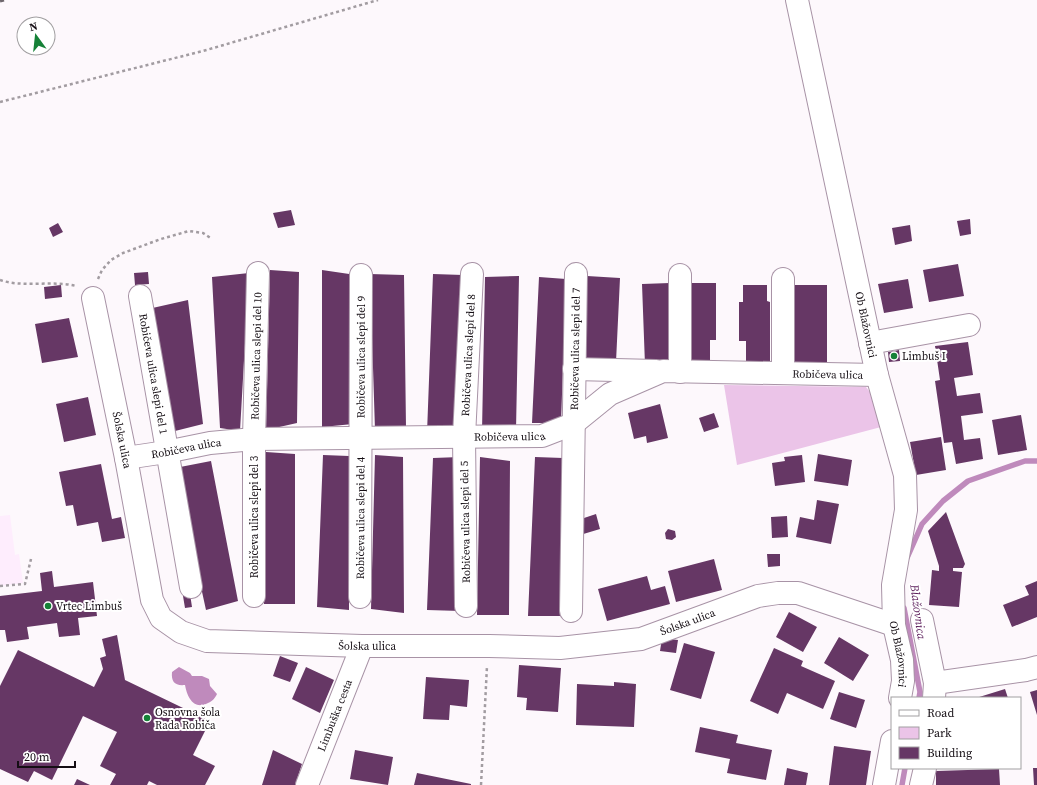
<svg xmlns="http://www.w3.org/2000/svg" width="1037" height="785" font-family="'Source Serif 4',serif">
<rect width="100%" height="100%" fill="#fdf8fc"/>
<path fill="#feedfd" d="M 10,515 L 15,555 L 19,554 L 23,583 L 0,586 L 0,516 Z"/>
<path fill="#ebc4e8" d="M 724,385 L 866,387 L 876,400 L 881,427 L 737,465 Z"/>
<path fill="#bf8abc" d="M 179,667 L 190,673 L 192,676 L 202,676 L 209,679 L 210,686 L 217,694 C 215,698 213,701 208,703 C 194,711 187,697 185,685 C 175,686 171,682 172,672 Z"/>
<g fill="none" stroke-linecap="round" stroke-linejoin="round">
<path stroke="#bf8abc" stroke-width="5.5" d="M 907,558 L 922,524 L 943,501 L 968,481 L 1025,461 L 1037,461
M 904,608 L 920,692 L 919,698
M 902,785 L 905,768"/>
</g>
<path fill="#663765" d="M 291,210 L 295,225 L 278,228 L 273,213 Z
M 970,219 L 971,234 L 960,236 L 957,221 Z
M 58,223 L 63,232 L 53,237 L 49,228 Z
M 910,225 L 912,241 L 895,245 L 892,228 Z
M 958,264 L 964,296 L 929,302 L 923,270 Z
M 270,270 L 299,272 L 297,423 L 266,430 Z
M 322,270 L 356,275 L 353,424 L 322,427 Z
M 148,272 L 149,284 L 135,285 L 134,273 Z
M 249,273 L 240,431 L 220,428 L 212,277 Z
M 370,274 L 404,275 L 406,428 L 375,430 Z
M 433,274 L 463,275 L 458,430 L 427,433 Z
M 519,276 L 516,430 L 482,431 L 485,277 Z
M 587,276 L 620,278 L 616,362 L 583,360 Z
M 539,277 L 566,279 L 561,423 L 532,423 Z
M 908,279 L 913,308 L 884,313 L 878,284 Z
M 670,283 L 672,364 L 645,365 L 642,284 Z
M 684,283 L 716,283 L 716,340 L 710,340 L 710,361 L 684,361 Z
M 61,285 L 62,297 L 45,299 L 44,287 Z
M 743,285 L 767,285 L 767,301 L 770,302 L 770,362 L 746,362 L 746,341 L 739,341 L 739,302 L 743,302 Z
M 790,285 L 827,285 L 827,362 L 790,363 Z
M 188,300 L 203,424 L 171,432 L 148,309 Z
M 69,318 L 78,357 L 42,363 L 35,324 Z
M 968,342 L 973,375 L 954,378 L 957,396 L 980,393 L 983,413 L 961,416 L 964,440 L 980,438 L 983,459 L 956,464 L 952,442 L 944,443 L 935,381 L 940,380 L 935,346 Z
M 899,350 L 900,361 L 889,362 L 888,352 Z
M 88,397 L 96,435 L 64,442 L 56,404 Z
M 660,404 L 668,438 L 647,443 L 646,436 L 634,439 L 628,413 Z
M 714,413 L 719,427 L 704,432 L 699,418 Z
M 1021,415 L 1027,450 L 998,455 L 992,420 Z
M 941,437 L 946,470 L 916,475 L 910,442 Z
M 266,452 L 295,454 L 295,604 L 264,604 Z
M 818,454 L 852,460 L 848,486 L 814,481 Z
M 323,455 L 349,456 L 349,610 L 317,607 Z
M 375,455 L 403,457 L 404,613 L 371,609 Z
M 802,455 L 805,482 L 775,486 L 772,463 L 785,461 L 784,457 Z
M 460,457 L 461,611 L 427,610 L 433,458 Z
M 480,457 L 510,461 L 509,615 L 477,615 Z
M 535,457 L 563,458 L 565,616 L 528,616 Z
M 211,461 L 238,601 L 206,610 L 175,468 Z
M 101,464 L 112,519 L 121,517 L 125,538 L 102,542 L 98,522 L 77,526 L 73,505 L 66,506 L 59,472 Z
M 817,500 L 839,504 L 831,544 L 796,537 L 800,517 L 814,520 Z
M 946,512 L 965,564 L 963,568 L 953,568 L 953,571 L 962,572 L 959,607 L 929,605 L 932,570 L 939,571 L 939,566 L 928,531 Z
M 596,514 L 600,529 L 580,535 L 575,521 Z
M 787,516 L 788,537 L 772,538 L 771,517 Z
M 668,529 L 675,531 L 676,537 L 672,540 L 666,539 L 665,533 Z
M 767,554 L 780,554 L 780,566 L 768,567 Z
M 714,559 L 722,590 L 676,602 L 668,571 Z
M 52,571 L 54,587 L 93,582 L 97,616 L 78,618 L 80,635 L 59,637 L 57,623 L 27,627 L 29,639 L 7,642 L 5,630 L 0,630 L 0,596 L 42,591 L 40,573 Z
M 647,576 L 651,590 L 665,586 L 670,604 L 607,621 L 598,589 Z
M 1037,581 L 1037,617 L 1012,627 L 1003,605 L 1029,595 L 1025,586 Z
M 190,594 L 192,607 L 185,608 L 183,596 Z
M 789,612 L 817,627 L 803,652 L 776,637 Z
M 117,635 L 125,680 L 210,721 L 193,755 L 215,766 L 205,785 L 157,785 L 149,781 L 147,785 L 110,785 L 116,774 L 100,766 L 117,732 L 83,716 L 52,780 L 34,771 L 28,782 L 0,769 L 0,686 L 18,650 L 94,687 L 103,669 L 100,658 L 106,656 L 102,639 Z
M 839,637 L 869,655 L 853,681 L 824,663 Z
M 662,638 L 678,640 L 676,653 L 660,651 Z
M 684,643 L 715,652 L 701,699 L 670,690 Z
M 774,648 L 803,661 L 801,666 L 835,681 L 823,709 L 787,693 L 778,714 L 750,701 Z
M 280,656 L 298,663 L 290,682 L 273,676 Z
M 519,665 L 561,668 L 558,712 L 526,710 L 527,698 L 517,697 Z
M 306,667 L 334,680 L 320,713 L 292,699 Z
M 426,677 L 469,680 L 467,707 L 450,705 L 449,720 L 423,719 Z
M 614,682 L 636,684 L 634,727 L 576,725 L 577,684 L 614,686 Z
M 1005,689 L 1008,698 L 976,698 Z
M 1037,690 L 1037,715 L 1030,692 Z
M 839,692 L 865,700 L 856,728 L 830,719 Z
M 700,727 L 738,735 L 736,743 L 772,750 L 766,780 L 727,773 L 730,759 L 695,752 Z
M 834,746 L 871,751 L 866,785 L 829,785 Z
M 273,750 L 302,764 L 295,785 L 262,785 Z
M 355,750 L 393,757 L 388,785 L 350,779 Z
M 787,768 L 808,773 L 806,785 L 784,785 Z
M 1033,768 L 1037,768 L 1037,785 L 1034,785 Z
M 999,769 L 1000,785 L 936,785 L 936,771 Z
M 417,773 L 471,784 L 471,785 L 414,785 Z
M 77,779 L 90,785 L 74,785 Z"/>
<g fill="none" stroke-linecap="round" stroke-linejoin="round">
<g stroke="#a893a6" stroke-width="24">
<g id="minor">
<path id="s1" d="M 797,0 L 877,375 L 905,475 L 906,510 L 893,585 L 894,625 L 902,660 L 903,681 L 900,698"/>
<path d="M 680,275 L 680,372"/>
<path id="s2" d="M 140,296 L 191,587"/>
<path id="s3" d="M 93,298 L 126,458 L 152,600 L 161,618 L 181,632 L 207,641 L 362,646 L 489,646 L 560,648 L 641,639 L 758,596 L 778,593 L 798,593 L 894,625"/>
<path d="M 870,343 L 969,325"/>
<path d="M 574,369 L 656,371"/>
<path d="M 783,373 L 783,279"/>
<path id="s4" d="M 126,458 L 166,452 L 210,443 L 254,439 L 542,436 L 573,424 L 610,394 L 663,371 L 877,375"/>
<path id="s5" d="M 254,596 L 254,439 L 258,273"/>
<path id="s6" d="M 360,597 L 361,275"/>
<path id="s7" d="M 466,606 L 464,437 L 472,274"/>
<path id="s8" d="M 571,611 L 576,274"/>
<path d="M 922,620 L 935,683 L 934,698"/>
<path d="M 935,683 L 1026,670 L 1037,667"/>
<path id="s9" d="M 307,785 L 362,646"/>
<path d="M 884,785 L 892,741"/>
<path d="M 921,785 L 925,768"/>
</g>
</g>
<path stroke="#a29ca1" stroke-width="2.5" stroke-dasharray="3 3" stroke-linecap="butt" d="M 0,102 L 203,51 L 378,0
M 98,279 L 102,270 L 111,260 L 123,253 L 161,239 L 189,231 L 203,233 L 212,239
M 0,280 C 23,288 52,280 76,286
M 0,586 L 25,584 L 31,559
M 481,785 L 487,666"/>
<use href="#minor" stroke="#fff" stroke-width="22"/>
<path stroke="#6e676d" stroke-width="3" stroke-dasharray="8 4" stroke-linecap="butt" d="M 0,1 L 4,0"/>
</g>
<g fill="#158137" stroke="#fff" stroke-width="1.5">
<circle cx="894" cy="356" r="4"/>
<circle cx="48" cy="606" r="4"/>
<circle cx="147" cy="718" r="4"/>
</g>
<g text-anchor="middle" stroke-width="4" stroke-linejoin="round" paint-order="stroke">
<g font-size="11" fill="#150e14" stroke="#fff">
<text dy="4" stroke="none"><textPath href="#s1" startOffset="332">Ob Blažovnici</textPath></text>
<text dy="4" stroke="none"><textPath href="#s8" startOffset="262">Robičeva ulica slepi del 7</textPath></text>
<text dy="4" stroke="none"><textPath href="#s7" startOffset="251">Robičeva ulica slepi del 8</textPath></text>
<text dy="4" stroke="none"><textPath href="#s5" startOffset="240">Robičeva ulica slepi del 10</textPath></text>
<text dy="4" stroke="none"><textPath href="#s6" startOffset="240">Robičeva ulica slepi del 9</textPath></text>
<text dy="4" stroke="none"><textPath href="#s2" startOffset="79">Robičeva ulica slepi del 1</textPath></text>
<text dy="4" stroke="none"><textPath href="#s4" startOffset="721">Robičeva ulica</textPath></text>
<text dy="4" stroke="none"><textPath href="#s4" startOffset="385">Robičeva ulica</textPath></text>
<text dy="4" stroke="none"><textPath href="#s3" startOffset="145">Šolska ulica</textPath></text>
<text dy="4" stroke="none"><textPath href="#s4" startOffset="61">Robičeva ulica</textPath></text>
<text transform="translate(254 517) rotate(-90)" y="4">Robičeva ulica slepi del 3</text>
<text dy="4" stroke="none"><textPath href="#s6" startOffset="79">Robičeva ulica slepi del 4</textPath></text>
<text transform="translate(465 522) rotate(-91)" y="4">Robičeva ulica slepi del 5</text>
<text dy="4" stroke="none"><textPath href="#s3" startOffset="864">Šolska ulica</textPath></text>
<text dy="4" stroke="none"><textPath href="#s3" startOffset="540">Šolska ulica</textPath></text>
<text dy="4" stroke="none"><textPath href="#s1" startOffset="668">Ob Blažovnici</textPath></text>
<text dy="4" stroke="none"><textPath href="#s9" startOffset="75">Limbuška cesta</textPath></text>
</g>
<g font-size="11" fill="#150e14" stroke="#fff" text-anchor="start">
<text x="902" y="360">Limbuš I</text>
<text x="56" y="610">Vrtec Limbuš</text>
<text x="155" y="716">Osnovna šola<tspan x="155" dy="13">Rada Robiča</tspan></text>
</g>
<g font-size="12" font-style="italic" fill="#591a58" stroke="#fff">
<text transform="translate(918 612) rotate(82)" y="4">Blažovnica</text>
</g>
</g>
<rect x="891" y="697" width="130" height="72" fill="#ffffff" stroke="#a19fa1"/>
<rect x="899" y="710" width="20" height="6" fill="#ffffff" stroke="#a19fa1"/>
<text x="927" y="717" font-size="12" fill="#150e14">Road</text>
<rect x="899" y="727" width="20" height="12" fill="#ebc4e8" stroke="#a19fa1"/>
<text x="927" y="737" font-size="12" fill="#150e14">Park</text>
<rect x="899" y="747" width="20" height="12" fill="#663765" stroke="#a19fa1"/>
<text x="927" y="757" font-size="12" fill="#150e14">Building</text>
<g transform="translate(36 36) rotate(345)"><circle r="19" fill="#ffffff" stroke="#a19fa1"/>
<path d="M0-3L7 15L0 10L-7 15Z" fill="#158137"/>
<text y="-6" font-size="11" font-weight="bold" text-anchor="middle" fill="#150e14">N</text>
</g>
<path d="M18 761v6h57v-6" fill="none" stroke="#150e14" stroke-width="2"/>
<text x="24" y="761" font-size="12" fill="#150e14" stroke="#ffffff" stroke-width="3" paint-order="stroke">20 m</text>
</svg>
